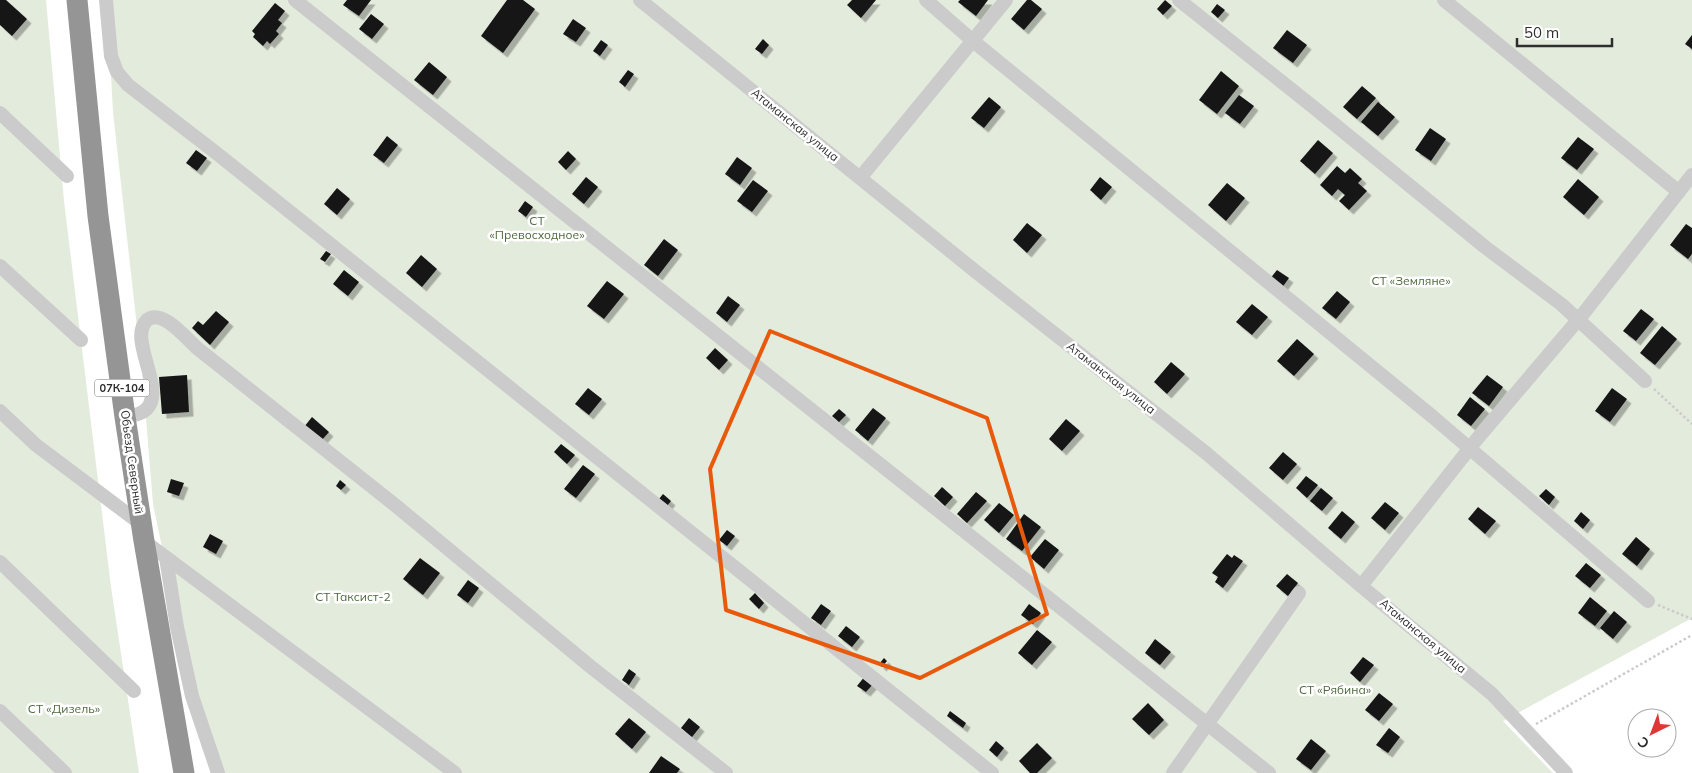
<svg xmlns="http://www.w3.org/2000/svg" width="1692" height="773" font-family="Mulish,sans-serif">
<defs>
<filter id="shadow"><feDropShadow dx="4.5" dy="4.5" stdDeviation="0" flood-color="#0004"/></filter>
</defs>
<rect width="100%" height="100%" fill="#fff"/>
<path fill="#e3ebdc" d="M 0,0 L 46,0 L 64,201 L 111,587 L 139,773 L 0,773 Z
M 107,0 L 1692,0 L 1692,618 L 1503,721 L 1553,773 L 220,773 L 185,657 L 153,504 L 143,381 L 113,112 Z"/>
<path fill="#151515" filter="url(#shadow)" d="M 0,0 L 6,0 L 27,19 L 12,36 L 0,25 Z
M 347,0 L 371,0 L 359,16 L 343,5 Z
M 507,0 L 523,0 L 535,9 L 503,53 L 481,36 Z
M 852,0 L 876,0 L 861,18 L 847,5 Z
M 960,0 L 988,0 L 976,16 L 958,2 Z
M 1027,0 L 1031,0 L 1042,9 L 1024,30 L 1011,19 Z
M 1165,0 L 1172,6 L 1163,15 L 1157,9 Z
M 275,3 L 285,11 L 278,20 L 282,23 L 276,31 L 279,34 L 270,44 L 267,41 L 263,46 L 253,37 L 255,34 L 252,31 Z
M 1217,4 L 1225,10 L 1218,18 L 1211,12 Z
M 371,14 L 384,24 L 372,39 L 359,29 Z
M 573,19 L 586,28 L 576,42 L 563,34 Z
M 1287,30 L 1307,45 L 1293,63 L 1273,48 Z
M 1692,35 L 1692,49 L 1685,44 Z
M 763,39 L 769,45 L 762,54 L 755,49 Z
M 601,40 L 608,45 L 600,56 L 593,51 Z
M 429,62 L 447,77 L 433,95 L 414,80 Z
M 628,70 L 634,74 L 625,87 L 619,82 Z
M 1221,71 L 1239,86 L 1217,114 L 1199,100 Z
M 1362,86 L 1376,98 L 1357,119 L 1343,107 Z
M 1239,95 L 1254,106 L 1240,124 L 1225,113 Z
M 989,97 L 1001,107 L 984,128 L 971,118 Z
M 1378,102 L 1395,117 L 1378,136 L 1361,122 Z
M 1430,128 L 1446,139 L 1431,161 L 1415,150 Z
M 387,136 L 398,145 L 384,163 L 373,155 Z
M 1578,137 L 1594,149 L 1577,170 L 1561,158 Z
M 1318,140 L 1333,153 L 1315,174 L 1300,161 Z
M 196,150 L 207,158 L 197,171 L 186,163 Z
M 568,151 L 576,159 L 566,170 L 558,162 Z
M 737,157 L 752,168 L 740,185 L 725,174 Z
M 1337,166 L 1345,173 L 1350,168 L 1362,179 L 1358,183 L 1367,191 L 1349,210 L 1339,201 L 1345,195 L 1338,189 L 1332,196 L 1320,185 Z
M 586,177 L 598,187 L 584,204 L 572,194 Z
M 1100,177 L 1112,187 L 1101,200 L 1090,190 Z
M 1578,179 L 1599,197 L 1584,215 L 1563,197 Z
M 753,180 L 768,191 L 752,212 L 737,201 Z
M 1227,183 L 1245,198 L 1226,221 L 1208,205 Z
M 337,188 L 350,199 L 337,215 L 324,204 Z
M 525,201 L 533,207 L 526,217 L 518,211 Z
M 1027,223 L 1042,235 L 1027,253 L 1013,240 Z
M 1686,224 L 1692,228 L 1692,254 L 1688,259 L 1670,245 Z
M 664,239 L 678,250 L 658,276 L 644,265 Z
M 326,251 L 331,254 L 325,262 L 320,259 Z
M 421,255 L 437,269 L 422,287 L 406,273 Z
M 344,270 L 359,282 L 348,296 L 333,284 Z
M 1277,270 L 1289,278 L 1281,289 L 1269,280 Z
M 607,281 L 624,294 L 604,319 L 587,306 Z
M 1337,291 L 1350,302 L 1336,319 L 1322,308 Z
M 728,296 L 740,305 L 727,322 L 716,313 Z
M 1252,304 L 1268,317 L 1252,335 L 1236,322 Z
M 1641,309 L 1654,319 L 1636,341 L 1623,331 Z
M 216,311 L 229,322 L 210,345 L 192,328 L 198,321 L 203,325 Z
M 1662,326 L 1677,339 L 1655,365 L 1640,353 Z
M 1297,339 L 1314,354 L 1294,376 L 1277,361 Z
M 715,348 L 728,360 L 719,370 L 706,358 Z
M 1171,362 L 1185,374 L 1167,394 L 1154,382 Z
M 187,375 L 189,412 L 162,414 L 159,377 Z
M 1487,375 L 1503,387 L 1489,406 L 1472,393 Z
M 588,388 L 602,399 L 589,415 L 575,404 Z
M 1612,388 L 1627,399 L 1610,422 L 1595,411 Z
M 1470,397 L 1485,409 L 1471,426 L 1457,415 Z
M 873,408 L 886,418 L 868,441 L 855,430 Z
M 839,409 L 846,415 L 839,422 L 832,416 Z
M 312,417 L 329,432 L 321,441 L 304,427 Z
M 1066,419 L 1080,431 L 1062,451 L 1049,439 Z
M 561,444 L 575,455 L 567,464 L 554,452 Z
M 1283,452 L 1297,464 L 1283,480 L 1269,468 Z
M 583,465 L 595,474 L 576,498 L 564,489 Z
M 1306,476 L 1318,485 L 1307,498 L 1296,488 Z
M 171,479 L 184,483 L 179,496 L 167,492 Z
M 340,480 L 346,485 L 341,490 L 336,486 Z
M 942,487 L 953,497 L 945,506 L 934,496 Z
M 1321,488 L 1333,498 L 1322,511 L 1310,501 Z
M 1546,489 L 1555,497 L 1549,505 L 1539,496 Z
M 976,492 L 987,501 L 967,523 L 957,514 Z
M 663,494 L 671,501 L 667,506 L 659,499 Z
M 1385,502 L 1399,513 L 1385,530 L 1371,518 Z
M 999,503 L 1014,515 L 999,533 L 984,520 Z
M 1478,507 L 1496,521 L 1485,534 L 1468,519 Z
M 1342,511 L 1355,522 L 1341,539 L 1328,528 Z
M 1581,512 L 1590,520 L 1583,529 L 1574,521 Z
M 1024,514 L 1041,527 L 1022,551 L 1006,539 Z
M 727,530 L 735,536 L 727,546 L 719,540 Z
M 210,534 L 223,541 L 216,554 L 203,547 Z
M 1636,537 L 1650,549 L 1637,566 L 1622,554 Z
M 1045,539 L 1059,550 L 1044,569 L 1030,557 Z
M 1227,554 L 1232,558 L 1234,555 L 1243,561 L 1223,588 L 1215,582 L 1218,577 L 1212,573 Z
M 420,558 L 440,573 L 423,595 L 403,579 Z
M 1586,563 L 1601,575 L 1590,588 L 1575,576 Z
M 1287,574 L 1298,583 L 1288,596 L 1276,586 Z
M 468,580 L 479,588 L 468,603 L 457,595 Z
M 755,593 L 764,603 L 759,609 L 749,599 Z
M 1590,597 L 1607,611 L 1595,626 L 1578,613 Z
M 821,604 L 831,611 L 821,625 L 811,618 Z
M 1029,604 L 1041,613 L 1033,624 L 1021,615 Z
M 1614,611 L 1627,622 L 1613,639 L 1600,628 Z
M 846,626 L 860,637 L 852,647 L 838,636 Z
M 1037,630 L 1052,642 L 1032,665 L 1018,653 Z
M 1155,639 L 1171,652 L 1160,665 L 1145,653 Z
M 1363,657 L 1374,665 L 1360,682 L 1350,673 Z
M 884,658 L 887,661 L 882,667 L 879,664 Z
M 629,669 L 636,674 L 629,685 L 622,680 Z
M 865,676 L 874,683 L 866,692 L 857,686 Z
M 1379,693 L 1393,704 L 1379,721 L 1365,710 Z
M 1148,703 L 1164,720 L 1149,735 L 1132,719 Z
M 950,711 L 966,723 L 963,728 L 947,716 Z
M 629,718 L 646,732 L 632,749 L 615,734 Z
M 689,718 L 700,727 L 692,737 L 681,728 Z
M 1389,728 L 1400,737 L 1388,753 L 1376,745 Z
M 1311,739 L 1326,751 L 1311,770 L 1296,759 Z
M 996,741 L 1004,748 L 997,757 L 989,750 Z
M 1037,743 L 1052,758 L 1037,773 L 1030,773 L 1019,761 Z
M 661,756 L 680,769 L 677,773 L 649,773 Z"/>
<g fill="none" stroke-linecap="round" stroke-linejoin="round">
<path stroke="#cbcbcb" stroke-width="2.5" stroke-dasharray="2.5 2.5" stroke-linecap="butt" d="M 1654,389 L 1692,424
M 1658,605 L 1692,619
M 1536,724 L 1692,635"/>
<path stroke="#cbcbcb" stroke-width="14" d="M 106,0 L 111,56 L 117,72 L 128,85 L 215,152 L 992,773
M 295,0 L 1269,773
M 640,0 L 975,271 L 1206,453 L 1361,586 L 1492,694 L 1566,773
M 926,0 L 973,41 L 1433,417 L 1648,601
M 1179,0 L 1312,106 L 1485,247 L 1561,304 L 1645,381
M 1444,0 L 1679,192
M 0,113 L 67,176
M 860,178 L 1006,0
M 0,266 L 81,340
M 0,411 L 36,445 L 141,524
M 125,417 C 134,415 144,414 149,406 C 163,384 128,338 147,320 C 162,308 186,338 197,348 L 395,505 L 591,667 L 726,773
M 144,541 L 455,773
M 166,558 L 177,627 L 192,696 L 218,773
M 0,562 L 134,691
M 1361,586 L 1477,439 L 1583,314 L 1692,175
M 0,711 L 65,773
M 1173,773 L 1299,593"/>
<path stroke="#959595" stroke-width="21" d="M 77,0 L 98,216 L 125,417 L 144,541 L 184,773"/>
</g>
<path fill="none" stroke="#e8590c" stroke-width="4" stroke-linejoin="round" d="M 770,331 L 987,418 L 1047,614 L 920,678 L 726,610 L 710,469 Z"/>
<g text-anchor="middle" stroke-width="5" stroke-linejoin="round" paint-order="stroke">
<rect fill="#fff" stroke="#6d6d6d" stroke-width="1" x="94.5" y="379.5" width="55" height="17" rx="4"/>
<g font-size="11" font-weight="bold" fill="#2e2e2e">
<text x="122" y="392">07К-104</text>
</g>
<g font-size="12" fill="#2e2e2e" stroke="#fff">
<text transform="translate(795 125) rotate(39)" y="4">Атаманская улица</text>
<text transform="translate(1111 378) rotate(38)" y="4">Атаманская улица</text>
<text transform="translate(132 462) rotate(82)" y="4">Обьезд Северный</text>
<text transform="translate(1423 636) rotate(40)" y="4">Атаманская улица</text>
</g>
<g font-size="12" fill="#4e683d" stroke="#fff">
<text x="537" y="225">СТ<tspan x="537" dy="14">«Превосходное»</tspan></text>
<text x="1411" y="285">СТ «Земляне»</text>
<text x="353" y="601">СТ Таксист-2</text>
<text x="1335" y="694">СТ «Рябина»</text>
<text x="64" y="713">СТ «Дизель»</text>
</g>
</g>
<g transform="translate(1652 733) rotate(222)"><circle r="24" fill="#ffffff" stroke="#ababab"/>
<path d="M0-4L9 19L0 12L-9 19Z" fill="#df3736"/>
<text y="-8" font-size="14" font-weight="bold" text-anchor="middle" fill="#2e2e2e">С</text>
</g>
<path d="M1517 38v8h95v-8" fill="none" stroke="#2e2e2e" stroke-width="2.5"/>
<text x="1524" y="38" font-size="15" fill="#2e2e2e" stroke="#ffffff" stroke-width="4" paint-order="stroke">50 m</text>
</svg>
